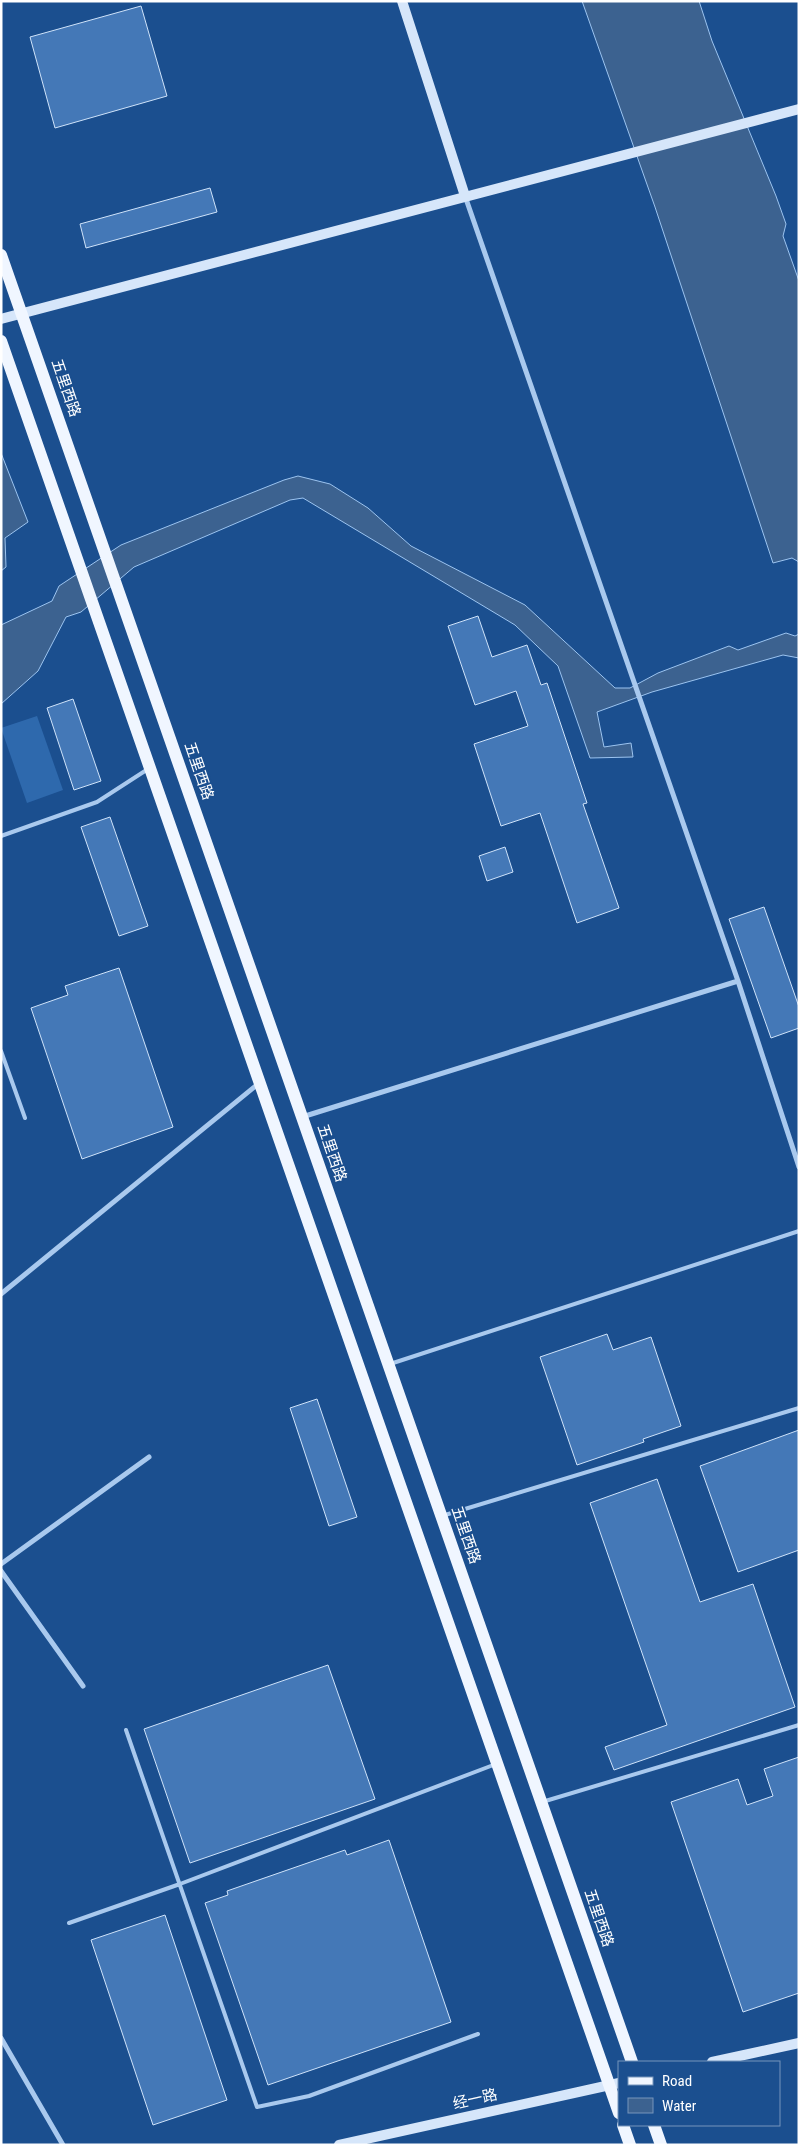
<svg xmlns="http://www.w3.org/2000/svg" width="800" height="2146" font-family="'Roboto Condensed','Noto Sans SC',sans-serif">
<rect width="100%" height="100%" fill="#1b4f8f"/>
<path fill="#2e69ad" d="M 37,716 L 63,790 L 27,803 L 1,728 Z"/>
<path fill="#3c6290" stroke="#9cc4f0" d="M 582,1 L 699,1 L 712,41 L 776,196 L 786,224 L 783,236 L 799,281 L 799,562 L 792,558 L 773,563 L 655,207 Z
M 1,453 L 28,522 L 5,538 L 6,567 L 1,571 Z
M 298,476 L 330,484 L 368,508 L 411,546 L 525,605 L 615,688 L 630,688 L 658,673 L 729,646 L 738,650 L 786,633 L 795,636 L 799,634 L 799,658 L 783,655 L 652,692 L 597,712 L 604,747 L 631,743 L 633,757 L 590,758 L 558,666 L 515,625 L 303,498 L 290,500 L 134,567 L 81,612 L 66,617 L 38,671 L 1,704 L 1,625 L 52,601 L 59,586 L 121,545 L 284,480 Z"/>
<path fill="#4478b7" stroke="#cfe3fa" d="M 141,6 L 167,96 L 55,128 L 30,37 Z
M 210,188 L 217,212 L 86,248 L 80,224 Z
M 478,616 L 492,657 L 527,645 L 541,685 L 547,683 L 587,803 L 583,804 L 619,908 L 577,923 L 540,813 L 501,826 L 474,744 L 528,726 L 516,691 L 475,705 L 448,626 Z
M 73,699 L 101,781 L 74,790 L 47,708 Z
M 110,817 L 148,926 L 119,936 L 81,827 Z
M 505,847 L 513,872 L 487,881 L 479,856 Z
M 764,907 L 799,1007 L 799,1028 L 771,1038 L 729,919 Z
M 119,968 L 173,1127 L 82,1159 L 31,1008 L 68,995 L 65,986 Z
M 607,1334 L 613,1350 L 651,1337 L 681,1426 L 643,1439 L 644,1442 L 577,1465 L 540,1357 Z
M 317,1399 L 357,1517 L 329,1526 L 290,1408 Z
M 799,1430 L 799,1550 L 738,1572 L 700,1466 Z
M 657,1479 L 700,1602 L 753,1584 L 795,1707 L 614,1770 L 605,1747 L 667,1725 L 590,1503 Z
M 328,1665 L 375,1799 L 190,1863 L 144,1729 Z
M 799,1757 L 799,1993 L 743,2012 L 671,1802 L 738,1779 L 747,1805 L 773,1796 L 764,1769 Z
M 389,1840 L 451,2022 L 268,2085 L 205,1903 L 228,1895 L 227,1891 L 345,1850 L 347,1855 Z
M 165,1915 L 227,2100 L 153,2125 L 91,1940 Z"/>
<g fill="none" stroke-linecap="round" stroke-linejoin="round">
<path stroke="#a9c9ee" stroke-width="4" d="M 1,836 L 97,802 L 148,769
M 1,1051 L 25,1118
M 390,1364 L 799,1231
M 445,1515 L 799,1408
M 126,1730 L 257,2107 L 309,2096 L 478,2034
M 542,1802 L 799,1725
M 69,1923 L 180,1884 L 496,1764"/>
<path stroke="#a9c9ee" stroke-width="5" d="M 465,196 L 738,981 L 799,1167
M 302,1117 L 738,981
M 1,1294 L 258,1084
M 1,1564 L 149,1457
M 1,1571 L 83,1686
M 1,2038 L 63,2145"/>
<path stroke="#d6e6fa" stroke-width="10" d="M 402,1 L 465,196
M 1,319 L 799,109
M 712,2062 L 799,2043
M 339,2145 L 619,2083"/>
<path stroke="#f0f6ff" stroke-width="12" d="M 1,255 L 632,2062
M 1,341 L 619,2113
M 623,2125 L 630,2145
M 654,2125 L 661,2145"/>
</g>
<g text-anchor="middle" stroke-width="4" stroke-linejoin="round" paint-order="stroke">
<g font-size="15" fill="#fff" stroke="#1b4f8f">
<text transform="translate(66 388) rotate(71)" y="5">五里西路</text>
<text transform="translate(199 771) rotate(71)" y="5">五里西路</text>
<text transform="translate(332 1153) rotate(71)" y="5">五里西路</text>
<text transform="translate(466 1535) rotate(71)" y="5">五里西路</text>
<text transform="translate(599 1918) rotate(71)" y="5">五里西路</text>
<text transform="translate(475 2099) rotate(-13)" y="5">经一路</text>
</g>
</g>
<rect width="800" height="2146" fill="none" stroke="#ffffff" stroke-width="5"/>
<rect x="618" y="2061" width="162" height="65" fill="#1b4f8f" stroke="#7695bc"/>
<rect x="628" y="2077" width="25" height="8" fill="#f0f6ff" stroke="#7695bc"/>
<text x="662" y="2086" font-size="15" fill="#ffffff">Road</text>
<rect x="628" y="2098" width="25" height="15" fill="#3c6290" stroke="#7695bc"/>
<text x="662" y="2111" font-size="15" fill="#ffffff">Water</text>
</svg>
